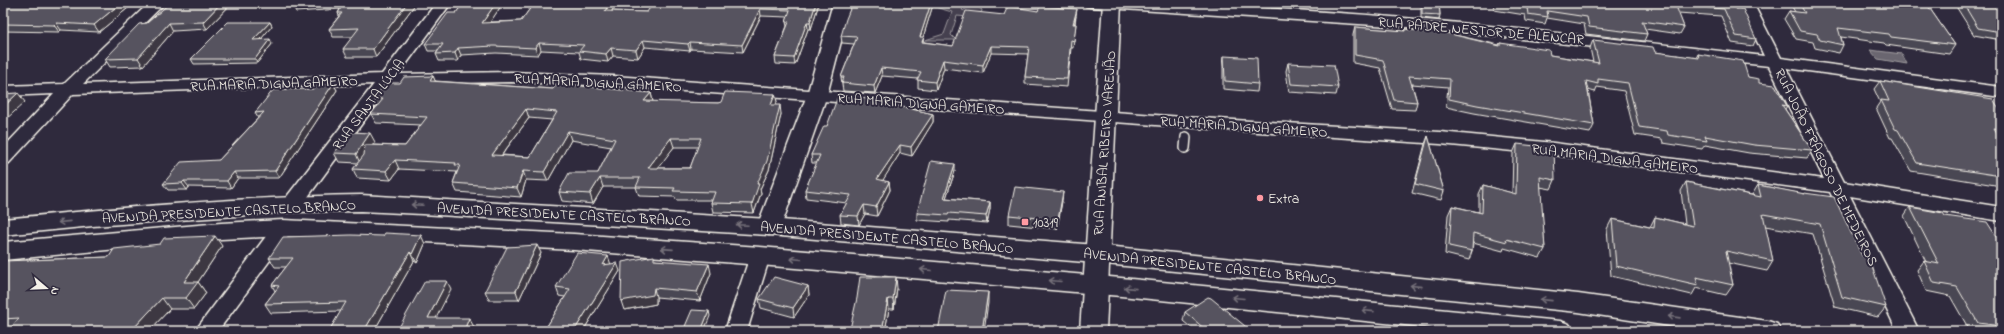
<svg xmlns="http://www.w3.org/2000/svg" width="2004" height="334" font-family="'Indie Flower',sans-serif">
<rect width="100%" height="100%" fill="#2f2a3d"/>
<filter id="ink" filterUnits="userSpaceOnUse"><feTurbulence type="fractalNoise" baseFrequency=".025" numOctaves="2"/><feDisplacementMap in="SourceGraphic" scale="8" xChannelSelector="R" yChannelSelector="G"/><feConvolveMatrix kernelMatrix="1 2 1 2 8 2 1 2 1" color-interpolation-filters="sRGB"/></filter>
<g filter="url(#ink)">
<path fill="#454050" stroke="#9c989c" d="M 929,3 L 960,3 L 963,11 L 973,3 L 982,10 L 980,18 L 957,16 L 951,35 L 956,40 L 925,40 L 944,34 L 952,12 L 928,5 Z"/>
<path fill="#6a6670" stroke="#a19ea0" d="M 1870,50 L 1902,54 L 1907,64 L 1878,59 Z"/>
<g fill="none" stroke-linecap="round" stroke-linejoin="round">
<g stroke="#f4f1e8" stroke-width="12">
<path id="lane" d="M 1185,148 L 1186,137"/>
</g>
<g stroke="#f4f1e8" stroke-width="3">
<path id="street" d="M 149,3 L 165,3 L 83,84 L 382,74 L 436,3 L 451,3 L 399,74 L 511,72 L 614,76 L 1183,117 L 1440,132 L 1554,143 L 1824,179 L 1769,66 L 1421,28 L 1091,7 L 1086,6 L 1084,3 C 1312,3 1538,30 1764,56 L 1739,3 L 1753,3 L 1781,58 L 2001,87 L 2001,97 L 1786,68 L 1844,182 L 2001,207 L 2001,221 L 1850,196 L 1919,331 L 1897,331 L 1830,192 L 1554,155 L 1440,144 L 1183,127 L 614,86 L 511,82 L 391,84 L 299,209 L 292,210 L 285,209 L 283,204 L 285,199 L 374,84 L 73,94 L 9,163 L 3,165 L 3,148 L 54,94 L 3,96 L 3,86 L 64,84 Z
M 283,221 L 290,223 L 293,228 L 290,233 L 218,331 L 195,331 L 276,223 Z
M 760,249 L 767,251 L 770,256 L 747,331 L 725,331 L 750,256 L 753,251 Z"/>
</g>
<g stroke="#f4f1e8" stroke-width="3">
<path id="secondary" d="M 833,3 L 851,3 L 827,95 L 781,227 L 777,233 L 769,235 L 761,233 L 757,227 L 807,95 Z
M 1103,3 L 1121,3 L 1106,331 L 1080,331 Z"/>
</g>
<g stroke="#f4f1e8" stroke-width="3">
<path id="primary" d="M 361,195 L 769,219 L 1096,245 L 1578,294 L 1768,321 L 1777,324 L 1781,331 L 1702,331 L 1578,312 L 1096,263 L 769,235 L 422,214 L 361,211 L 292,212 L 93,226 L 3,235 L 3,219 C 122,207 241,197 361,195 Z
M 283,220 L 574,234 L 760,247 L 1121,278 L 1560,321 L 1569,324 L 1573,331 L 1463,331 L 1121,296 L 760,265 L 574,250 L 331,237 L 283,236 L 221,239 L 3,260 L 3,242 L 221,223 Z"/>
</g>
<use href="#lane" stroke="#2f2a3d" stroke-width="9"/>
<use href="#street" fill="#2f2a3d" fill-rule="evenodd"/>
<use href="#secondary" fill="#2f2a3d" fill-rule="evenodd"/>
<use href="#primary" fill="#2f2a3d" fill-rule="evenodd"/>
</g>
<path fill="#4a4752" stroke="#f4f1e8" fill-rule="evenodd" d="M 3,3 L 47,3 L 44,5 L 80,6 L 84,3 L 134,3 L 99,32 L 61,30 L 59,32 L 3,31 Z
M 170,3 L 232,3 L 207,29 L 173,31 L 143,66 L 110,67 L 105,59 Z
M 292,3 L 416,3 L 376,57 L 347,57 L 343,49 L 353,37 L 333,37 L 329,29 L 339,16 L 338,13 L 340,9 L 296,12 L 292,4 Z
M 463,3 L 503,3 L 490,22 L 521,21 L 534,3 L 617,3 L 612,11 L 647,12 L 819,3 L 811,29 L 808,29 L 795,65 L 776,64 L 775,57 L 787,26 L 786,22 L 788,17 L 761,16 L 743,52 L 691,49 L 690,51 L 645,47 L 638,58 L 613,56 L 608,62 L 581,59 L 579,52 L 541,50 L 538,55 L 496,53 L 461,55 L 458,61 L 439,61 L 436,54 L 438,51 L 428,51 L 425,44 L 456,13 Z
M 861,3 L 932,3 L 932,8 L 923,37 L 924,42 L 953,46 L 1004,15 L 1038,11 L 1076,16 L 1075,24 L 1076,24 L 1073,48 L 1071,48 L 1067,87 L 1025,84 L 1025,77 L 1028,54 L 991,53 L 983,73 L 944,68 L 936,90 L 918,88 L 918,79 L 882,76 L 875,93 L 843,91 L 841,77 L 854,44 L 842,43 L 841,36 Z
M 1421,3 L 1439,3 L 1440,15 L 1439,20 L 1421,18 Z
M 1493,3 L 1652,3 L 1672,6 L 1672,3 L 1734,3 L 1736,9 L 1756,39 L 1753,46 L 1732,43 L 1721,16 L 1678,13 L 1684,27 L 1680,34 L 1645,29 L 1647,34 L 1644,41 L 1586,34 L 1584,24 L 1547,18 L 1545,24 L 1526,21 L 1525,15 L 1494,10 Z
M 1790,3 L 1926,3 L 1955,45 L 1949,54 L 1886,45 L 1884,43 L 1841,37 L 1843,45 L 1839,53 L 1815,48 L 1813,42 L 1796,39 L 1784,19 L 1789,11 L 1795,12 Z
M 1960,3 L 1976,3 L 1988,5 L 1987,3 L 2001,3 L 2001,40 L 1974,35 L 1957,8 Z
M 270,22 L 272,26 L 260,40 L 272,44 L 257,63 L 194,64 L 191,59 Z
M 1424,22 L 1442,32 L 1499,45 L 1500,43 L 1550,55 L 1593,62 L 1590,48 L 1593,40 L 1655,52 L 1696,58 L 1698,54 L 1748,77 L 1759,83 L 1787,106 L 1785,109 L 1812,150 L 1807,158 L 1749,153 L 1705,145 L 1702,149 L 1663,143 L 1662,139 L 1635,135 L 1624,91 L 1597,87 L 1595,92 L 1588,90 L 1594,125 L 1590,133 L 1474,113 L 1446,107 L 1448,87 L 1412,84 L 1417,102 L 1415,110 L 1392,109 L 1380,68 L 1353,63 L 1353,35 L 1355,27 L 1405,31 L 1405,29 L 1422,31 Z
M 1224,56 L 1258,84 L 1257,92 L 1223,89 L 1223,64 Z
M 1288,63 L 1338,87 L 1336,95 L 1289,92 L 1286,71 Z
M 433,76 L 435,81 L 553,89 L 651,93 L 653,102 L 718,103 L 775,94 L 777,102 L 776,105 L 781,114 L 769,170 L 760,189 L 761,193 L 754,213 L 713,212 L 711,203 L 712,200 L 676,200 L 675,197 L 639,196 L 636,187 L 603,187 L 593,204 L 562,201 L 559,192 L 598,173 L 611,147 L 571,140 L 548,181 L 526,180 L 521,197 L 457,192 L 453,183 L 457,172 L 399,169 L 391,180 L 357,178 L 353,169 L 358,163 L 339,162 L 334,153 L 375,142 L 372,145 L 405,146 L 421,125 L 376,123 L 371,114 L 377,106 L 374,99 L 400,83 ZM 529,118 L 552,120 L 530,157 L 502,155 ZM 674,147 L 698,147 L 690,168 L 657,168 Z
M 1880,81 L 2001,112 L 2001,186 L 1911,171 L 1892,138 L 1890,138 L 1876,108 L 1880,102 L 1874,89 Z
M 333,84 L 337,90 L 279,178 L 238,178 L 231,188 L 189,187 L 187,190 L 168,190 L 163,184 L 219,160 L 258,118 L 255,113 L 313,89 Z
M 869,98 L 869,102 L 894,103 L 894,105 L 933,114 L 933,122 L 912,156 L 900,153 L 882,181 L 889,182 L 890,190 L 877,216 L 865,214 L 859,225 L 841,223 L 840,215 L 847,203 L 806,198 L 805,190 L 817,163 L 812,163 L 811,155 L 827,126 Z
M 1428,136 L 1444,191 L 1441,200 L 1412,193 L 1425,144 Z
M 1517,144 L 1555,180 L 1551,189 L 1540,187 L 1545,249 L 1540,258 L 1504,248 L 1503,251 L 1473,243 L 1472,251 L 1469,260 L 1445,254 L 1448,215 L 1452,206 L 1479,212 L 1479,194 L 1483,185 L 1512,193 L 1513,153 Z
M 955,171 L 946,198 L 990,202 L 990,209 L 987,223 L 949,220 L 949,222 L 917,220 L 917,213 Z
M 1686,182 L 1752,195 L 1758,185 L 1803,194 L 1804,193 L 1886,307 L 1878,317 L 1835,307 L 1813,234 L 1765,226 L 1773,261 L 1767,271 L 1728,263 L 1733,285 L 1726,295 L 1696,288 L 1692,295 L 1611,276 L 1607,229 L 1612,219 L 1650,227 L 1655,217 L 1685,224 L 1681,191 Z
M 1062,201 L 1057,229 L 1009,224 L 1009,215 Z
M 1910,207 L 1945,216 L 2001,244 L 2001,331 L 1970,331 L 1950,296 L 1926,291 L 1917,270 L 1924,261 L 1926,262 L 1904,216 Z
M 425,244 L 417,263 L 414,261 L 374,331 L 329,331 L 341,311 L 271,313 L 265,304 L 275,291 L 272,285 L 286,267 L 275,267 L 269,258 Z
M 222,246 L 198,282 L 206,293 L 194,309 L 170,309 L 149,331 L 8,331 L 9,330 L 3,330 L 3,261 L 109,257 Z
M 541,253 L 519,300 L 489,300 L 485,291 Z
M 655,260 L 711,273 L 700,301 L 656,297 L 656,304 L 624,310 Z
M 610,264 L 620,271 L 583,331 L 544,331 L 565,297 L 559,296 L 556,287 Z
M 808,286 L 809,295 L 794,317 L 761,308 L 759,299 Z
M 897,288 L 894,309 L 889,309 L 885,331 L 851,331 L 850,329 Z
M 1185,312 L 1251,331 L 1195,331 L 1183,321 Z"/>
<path fill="#3c3942" stroke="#f4f1e8" d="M 32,3 L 47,3 L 34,12 L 29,5 Z
M 121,3 L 134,3 L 99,32 L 94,25 Z
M 221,3 L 232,3 L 207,29 L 203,22 Z
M 407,3 L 416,3 L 376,57 L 373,49 Z
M 496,3 L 503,3 L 485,30 L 482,23 Z
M 610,3 L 617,3 L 607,18 L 605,11 Z
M 816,3 L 819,3 L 811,29 L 810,22 Z
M 931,3 L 932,3 L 932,8 L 921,44 L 920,37 Z
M 760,9 L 761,16 L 743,52 L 742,45 Z
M 1077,9 L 1076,16 L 1073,32 L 1073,24 Z
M 270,22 L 272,26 L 256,45 L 253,40 Z
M 807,22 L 808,29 L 795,65 L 794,58 Z
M 56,23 L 61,30 L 59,32 L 54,25 Z
M 169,23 L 173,31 L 143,66 L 138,58 Z
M 270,39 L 272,44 L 257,63 L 255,59 Z
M 643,40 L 645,47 L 638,58 L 636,50 Z
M 690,42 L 691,49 L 690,51 L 688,44 Z
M 539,43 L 541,50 L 538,55 L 535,48 Z
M 991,46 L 991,53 L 983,73 L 983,65 Z
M 458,48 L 461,55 L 458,61 L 455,53 Z
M 611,48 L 613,56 L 608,62 L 606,54 Z
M 943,60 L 944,68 L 936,90 L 935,82 Z
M 881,68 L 882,76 L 875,93 L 874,86 Z
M 433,76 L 437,85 L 430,81 Z
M 333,84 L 337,90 L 279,178 L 275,171 Z
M 18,93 L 25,102 L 3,122 L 3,107 Z
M 651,93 L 653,102 L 644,101 Z
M 775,94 L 777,102 L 772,114 L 771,105 Z
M 780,105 L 781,114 L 769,170 L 760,189 L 761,193 L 754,213 L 752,204 L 757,184 Z
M 526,109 L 529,118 L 495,164 L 492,155 Z
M 933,114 L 933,122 L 912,156 L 911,147 Z
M 568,131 L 571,140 L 548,181 L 544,172 Z
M 370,133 L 375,142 L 360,163 L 356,154 Z
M 671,138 L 674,147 L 651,177 L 648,168 Z
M 900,145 L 900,153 L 878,188 L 877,179 Z
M 395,160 L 399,169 L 391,180 L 386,171 Z
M 955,164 L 955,171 L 944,204 L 944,198 Z
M 523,171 L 526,180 L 521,197 L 517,188 Z
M 234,172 L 238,178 L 231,188 L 227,181 Z
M 600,178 L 603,187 L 593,204 L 590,194 Z
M 184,181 L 189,187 L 187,190 L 182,183 Z
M 889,182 L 890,190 L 877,216 L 876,207 Z
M 1063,192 L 1062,201 L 1057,229 L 1058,220 Z
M 990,202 L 990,209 L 987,223 L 986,216 Z
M 864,205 L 865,214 L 859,225 L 858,216 Z
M 421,235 L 425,244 L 417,263 L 412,254 Z
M 215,236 L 222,246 L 198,282 L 206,293 L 194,309 L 186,298 L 184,282 Z
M 537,245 L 541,253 L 519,300 L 516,291 Z
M 410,252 L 414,261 L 374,331 L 364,331 Z
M 608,256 L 611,265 L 603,265 Z
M 617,263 L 620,271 L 583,331 L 574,331 Z
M 709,264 L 711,273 L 700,301 L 697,292 Z
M 896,277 L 897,288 L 894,309 L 893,299 Z
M 447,281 L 451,289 L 432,326 L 428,318 Z
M 808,286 L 809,295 L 794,317 L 793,308 Z
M 654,288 L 656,297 L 656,304 L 624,310 L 621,301 Z
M 988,292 L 988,303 L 984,331 L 982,331 Z
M 162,298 L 170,309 L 149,331 L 131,331 Z
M 888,299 L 889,309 L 885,331 L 882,331 Z
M 709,311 L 710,316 L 704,331 L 701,331 Z
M 469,318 L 474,327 L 471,331 L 465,328 Z"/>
<path fill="#56525f" stroke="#f4f1e8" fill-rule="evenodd" d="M 3,3 L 32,3 L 29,5 L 80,6 L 84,3 L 121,3 L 94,25 L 56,23 L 54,25 L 3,24 Z
M 170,3 L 221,3 L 203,22 L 169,23 L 138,58 L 105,59 L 139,24 L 147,23 Z
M 292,3 L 308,3 L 292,4 Z
M 344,3 L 407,3 L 373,49 L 343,49 L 359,28 L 329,29 L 342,13 L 338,13 Z
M 463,3 L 496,3 L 482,23 L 521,21 L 534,3 L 610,3 L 605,11 L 647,12 L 653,3 L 816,3 L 810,22 L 807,22 L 794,58 L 775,57 L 789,22 L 786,22 L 790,10 L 760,9 L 742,45 L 690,42 L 688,44 L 643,40 L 636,50 L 611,48 L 606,54 L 579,51 L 584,45 L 539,43 L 535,48 L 494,46 L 458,48 L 455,53 L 436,54 L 443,44 L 425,44 L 448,13 L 456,13 Z
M 861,3 L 931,3 L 920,37 L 924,37 L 922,42 L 953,46 L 966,11 L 1004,15 L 1008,6 L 1038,11 L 1040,6 L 1077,9 L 1073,24 L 1076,24 L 1074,41 L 1071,40 L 1067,79 L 1025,77 L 1029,47 L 991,46 L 983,65 L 943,60 L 935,82 L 917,80 L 921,72 L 881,68 L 874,86 L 842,83 L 844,77 L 841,77 L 857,37 L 841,36 L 846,19 L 852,4 L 860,6 Z
M 1422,3 L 1439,3 L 1440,15 L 1422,14 Z
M 1496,3 L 1652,3 L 1676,6 L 1684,27 L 1642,21 L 1647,34 L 1589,27 L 1587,17 L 1547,11 L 1548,17 L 1528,14 L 1527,8 Z
M 1675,3 L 1734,3 L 1736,9 L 1743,9 L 1756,39 L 1736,36 L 1724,9 L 1675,5 Z
M 1799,3 L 1926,3 L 1955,45 L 1891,37 L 1889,34 L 1838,28 L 1843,45 L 1820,40 L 1817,34 L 1800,31 L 1789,11 L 1805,13 Z
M 1963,3 L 1976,3 L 1997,6 L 1995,3 L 2001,3 L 2001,32 L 1978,28 Z
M 228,22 L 270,22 L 253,40 L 270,39 L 255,59 L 191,59 Z
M 1424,22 L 1442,24 L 1442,32 L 1500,46 L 1500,43 L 1549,50 L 1550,55 L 1599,63 L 1593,40 L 1653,47 L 1655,52 L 1699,58 L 1698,54 L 1743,61 L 1748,77 L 1759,79 L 1759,83 L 1775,85 L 1787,106 L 1782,105 L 1812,150 L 1754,145 L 1705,136 L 1707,141 L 1668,135 L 1667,131 L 1639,127 L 1628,83 L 1598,79 L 1598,84 L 1586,81 L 1594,125 L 1477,105 L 1449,99 L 1450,79 L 1409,76 L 1417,102 L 1394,100 L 1383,60 L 1355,55 L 1355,27 L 1405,31 L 1405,29 L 1424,32 Z
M 1224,56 L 1257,58 L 1258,84 L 1225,81 Z
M 1288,63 L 1334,65 L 1338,87 L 1291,84 Z
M 433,76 L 430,81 L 553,89 L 558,84 L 562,84 L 651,93 L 644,101 L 718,103 L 721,102 L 725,92 L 775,94 L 771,105 L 780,105 L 767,161 L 757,184 L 759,184 L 752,204 L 711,203 L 715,192 L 673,191 L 675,188 L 636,187 L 640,178 L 600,178 L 590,194 L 559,192 L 569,173 L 598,173 L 615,139 L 568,131 L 544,172 L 523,171 L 517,188 L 453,183 L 460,165 L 455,165 L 456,163 L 395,160 L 386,171 L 353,169 L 364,155 L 365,145 L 405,146 L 427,117 L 371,114 L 383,99 L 374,99 L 385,83 L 400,83 L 404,77 ZM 526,109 L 557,112 L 530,157 L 492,155 ZM 671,138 L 701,138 L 690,168 L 648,168 Z
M 1880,81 L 1993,99 L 2001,112 L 2001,129 L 1994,128 L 2001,139 L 2001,176 L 1917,163 L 1898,130 L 1895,129 L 1881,100 L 1889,101 Z
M 333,84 L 275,171 L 234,172 L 227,181 L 184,181 L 182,183 L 163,184 L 181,162 L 219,160 L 264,112 L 255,113 L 273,90 L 313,89 L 315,85 Z
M 18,93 L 3,107 L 3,94 Z
M 838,96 L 869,98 L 867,101 L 894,103 L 894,105 L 933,114 L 911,147 L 900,145 L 877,179 L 889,182 L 876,207 L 864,205 L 858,216 L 840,215 L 851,195 L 805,190 L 820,155 L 811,155 L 824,126 L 827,126 Z
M 352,132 L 370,133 L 356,154 L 334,153 Z
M 1428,136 L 1444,191 L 1415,184 Z
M 1517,144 L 1554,148 L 1555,180 L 1540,177 L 1545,249 L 1506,239 L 1507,242 L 1473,233 L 1472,251 L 1449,246 L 1452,206 L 1482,213 L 1483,185 L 1516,194 Z
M 931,161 L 955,164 L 944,198 L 990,202 L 986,216 L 949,213 L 948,215 L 917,213 Z
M 1686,182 L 1761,197 L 1758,185 L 1805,194 L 1804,193 L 1834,197 L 1862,256 L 1869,257 L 1886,307 L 1842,297 L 1820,224 L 1763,214 L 1773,261 L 1726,251 L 1733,285 L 1696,277 L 1698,285 L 1616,266 L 1612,219 L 1654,228 L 1655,217 L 1693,226 Z
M 1015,187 L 1063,192 L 1058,220 L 1009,215 Z
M 1910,207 L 1943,213 L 1945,216 L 1987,222 L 2001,244 L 2001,326 L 1978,323 L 1957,287 L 1934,283 L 1924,261 L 1939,264 Z
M 385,233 L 421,235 L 412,254 L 410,252 L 364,331 L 329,331 L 346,302 L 265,304 L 279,286 L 272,285 L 293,258 L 269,258 L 283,237 L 351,235 L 383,236 Z
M 215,236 L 184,282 L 198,282 L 186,298 L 162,298 L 131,331 L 8,331 L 19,318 L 3,319 L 3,261 L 109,257 L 114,249 L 160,244 L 164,238 Z
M 537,245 L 516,291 L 485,291 L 507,247 Z
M 577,253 L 608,256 L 603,265 L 617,263 L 574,331 L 544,331 L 570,289 L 556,287 Z
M 654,256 L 654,260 L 709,264 L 697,292 L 654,288 L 653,295 L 621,301 L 622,262 Z
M 774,277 L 808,286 L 793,308 L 759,299 Z
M 860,277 L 896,277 L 893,299 L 888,299 L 882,331 L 854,331 L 855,329 L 850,329 L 857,298 Z
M 425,281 L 447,281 L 428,318 L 469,318 L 465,328 L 496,331 L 397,331 Z
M 946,290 L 988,292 L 982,331 L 938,331 Z
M 1208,297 L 1211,298 L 1251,331 L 1207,331 L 1185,312 Z
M 692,310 L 709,311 L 701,331 L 683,331 Z"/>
<defs><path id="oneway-shaft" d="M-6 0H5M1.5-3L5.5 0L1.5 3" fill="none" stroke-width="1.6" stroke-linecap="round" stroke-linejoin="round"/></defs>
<g stroke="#747079">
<use href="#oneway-shaft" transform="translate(417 205) rotate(-177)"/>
<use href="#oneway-shaft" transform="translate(64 222) rotate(174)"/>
<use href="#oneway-shaft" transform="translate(742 225) rotate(-177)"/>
<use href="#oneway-shaft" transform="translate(667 249) rotate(-176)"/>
<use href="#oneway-shaft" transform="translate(796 259) rotate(-175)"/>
<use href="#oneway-shaft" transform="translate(926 270) rotate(-175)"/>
<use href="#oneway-shaft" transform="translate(1055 281) rotate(-175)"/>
<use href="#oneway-shaft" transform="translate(1416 286) rotate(-174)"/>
<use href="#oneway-shaft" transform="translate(1130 288) rotate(-174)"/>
<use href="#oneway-shaft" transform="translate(1238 298) rotate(-175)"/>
<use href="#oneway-shaft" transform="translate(1546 300) rotate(-174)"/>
<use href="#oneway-shaft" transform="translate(1368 311) rotate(-174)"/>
<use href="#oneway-shaft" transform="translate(1674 317) rotate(-172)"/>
</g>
</g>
<g fill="#ff9aa2" stroke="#2f2a3d" stroke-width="1.5">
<circle cx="1260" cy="198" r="4"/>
<rect x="1021" y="218" width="8" height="8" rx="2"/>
</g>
<g text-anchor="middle" stroke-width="4" stroke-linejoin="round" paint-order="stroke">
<g font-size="14" fill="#f4f1e8" stroke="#2f2a3d">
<text transform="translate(1481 30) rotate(5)" y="5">RUA PADRE NESTOR DE ALENCAR</text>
<text transform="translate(598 82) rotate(3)" y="5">RUA MARIA DIGNA GAMEIRO</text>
<text transform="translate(274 83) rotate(-2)" y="5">RUA MARIA DIGNA GAMEIRO</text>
<text transform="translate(921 103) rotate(4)" y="5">RUA MARIA DIGNA GAMEIRO</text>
<text transform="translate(368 104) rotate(-53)" y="5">RUA SANTA LÚCIA</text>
<text transform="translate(1244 126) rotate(4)" y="5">RUA MARIA DIGNA GAMEIRO</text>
<text transform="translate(1104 143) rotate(-86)" y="5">RUA ANIBAL RIBEIRO VAREJÃO</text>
<text transform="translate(1615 158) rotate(7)" y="5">RUA MARIA DIGNA GAMEIRO</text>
<text transform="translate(1827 167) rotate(64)" y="5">RUA JOÃO FRAGOSO DE MEDEIROS</text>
<text transform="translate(229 211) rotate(-3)" y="5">AVENIDA PRESIDENTE CASTELO BRANCO</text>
<text transform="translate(564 214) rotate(3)" y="5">AVENIDA PRESIDENTE CASTELO BRANCO</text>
<text transform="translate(887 237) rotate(5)" y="5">AVENIDA PRESIDENTE CASTELO BRANCO</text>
<text transform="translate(1210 266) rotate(6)" y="5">AVENIDA PRESIDENTE CASTELO BRANCO</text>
</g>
<g font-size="14" fill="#f4f1e8" stroke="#2f2a3d" text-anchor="start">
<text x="1268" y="203">Extra</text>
<text x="1033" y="227">10319</text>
</g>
</g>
<rect width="2004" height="334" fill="none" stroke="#2f2a3d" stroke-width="16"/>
<rect x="8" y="8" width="1988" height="318" fill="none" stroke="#f4f1e8" stroke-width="1.5" filter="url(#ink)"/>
<g transform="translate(46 288) rotate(109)" stroke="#2f2a3d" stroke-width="3" paint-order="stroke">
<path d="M0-3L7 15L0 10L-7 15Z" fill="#f4f1e8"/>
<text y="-6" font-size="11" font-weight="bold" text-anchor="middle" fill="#f4f1e8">N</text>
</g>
</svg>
